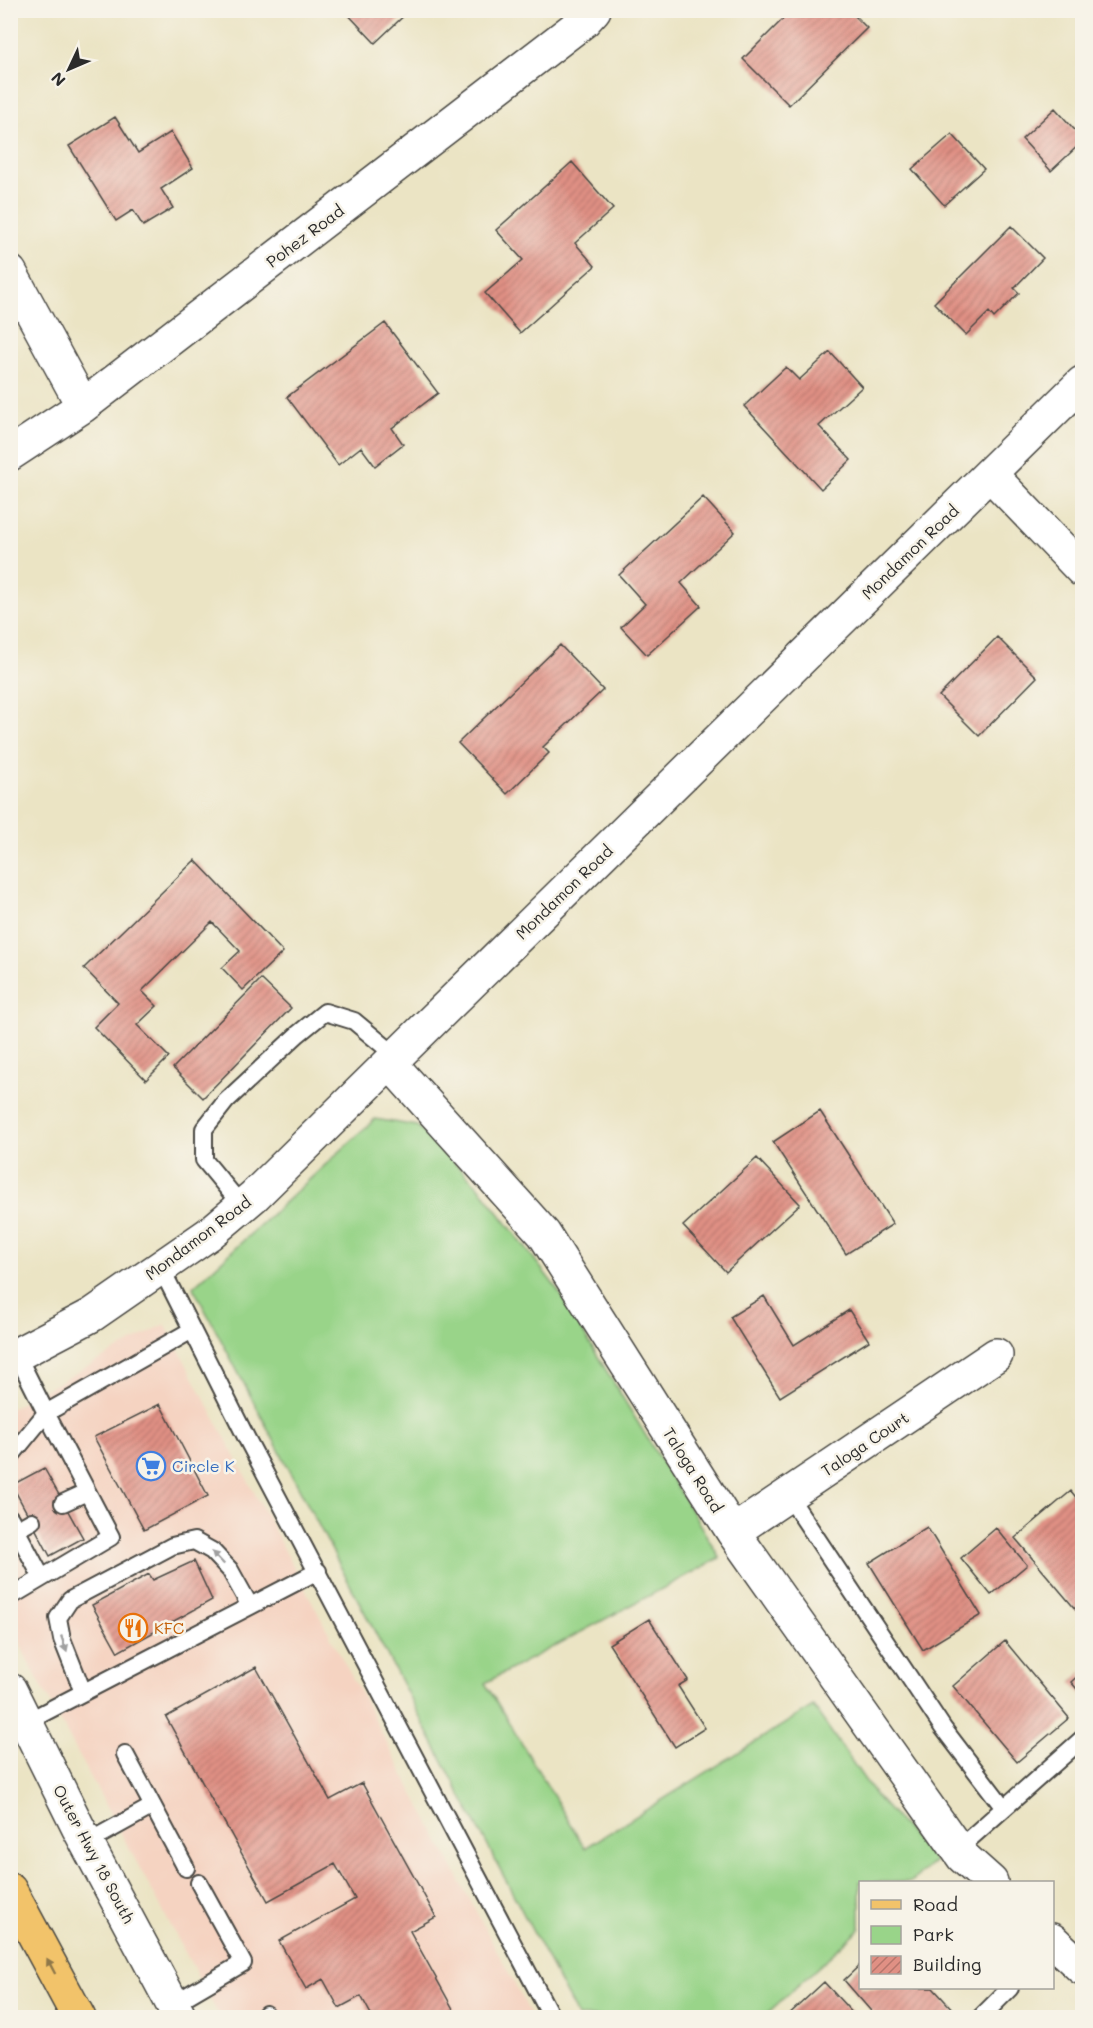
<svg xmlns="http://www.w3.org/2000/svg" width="1093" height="2028" font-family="Mali,sans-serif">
<defs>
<pattern id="building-hatch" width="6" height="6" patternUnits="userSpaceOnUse" patternTransform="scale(1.5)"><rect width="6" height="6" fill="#e09084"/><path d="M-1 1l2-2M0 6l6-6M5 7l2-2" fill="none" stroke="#b6766c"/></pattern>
</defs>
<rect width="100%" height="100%" fill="#f7f3e8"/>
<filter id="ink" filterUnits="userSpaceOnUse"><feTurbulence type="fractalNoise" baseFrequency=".0167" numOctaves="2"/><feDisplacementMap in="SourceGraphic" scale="12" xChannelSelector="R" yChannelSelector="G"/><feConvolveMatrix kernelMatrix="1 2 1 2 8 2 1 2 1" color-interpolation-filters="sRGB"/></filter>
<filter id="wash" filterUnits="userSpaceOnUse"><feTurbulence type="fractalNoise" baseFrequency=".008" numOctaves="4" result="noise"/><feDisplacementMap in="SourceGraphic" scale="24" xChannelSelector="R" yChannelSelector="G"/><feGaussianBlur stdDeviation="1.35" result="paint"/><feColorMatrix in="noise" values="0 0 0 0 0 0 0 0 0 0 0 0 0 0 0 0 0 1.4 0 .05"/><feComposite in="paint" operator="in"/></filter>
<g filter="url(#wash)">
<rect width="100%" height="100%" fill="#ebe4c4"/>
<path fill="#f5d3c1" d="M 165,1324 L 532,2017 L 220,2017 L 26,1657 L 15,1630 L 10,1609 L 10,1409 Z"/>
<path fill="#99d489" stroke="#62805a" stroke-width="1.5" d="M 375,1119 L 417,1126 L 480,1188 L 557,1289 L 720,1558 L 485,1683 L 585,1848 L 813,1706 L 876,1796 L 935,1861 L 911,1882 L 860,1882 L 860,1929 L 763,2017 L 578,2017 L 193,1287 Z"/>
<g id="blocks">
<path fill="url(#building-hatch)" d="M 344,10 L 410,10 L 375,43 Z
M 792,10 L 849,10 L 867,28 L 789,105 L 743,59 Z
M 1055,108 L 1082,138 L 1082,142 L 1051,171 L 1022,139 Z
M 115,117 L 138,153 L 171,132 L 193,168 L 161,189 L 173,208 L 143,226 L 133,210 L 116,221 L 69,146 Z
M 952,134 L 984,169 L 944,205 L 912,169 Z
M 572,162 L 613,209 L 575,243 L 595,266 L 520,333 L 485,293 L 523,260 L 496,230 Z
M 1011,226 L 1043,258 L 1014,288 L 1019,293 L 994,318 L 989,312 L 966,335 L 934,303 Z
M 385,323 L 438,393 L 392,428 L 403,444 L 375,466 L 361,447 L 338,465 L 287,397 Z
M 830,352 L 862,387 L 819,426 L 851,460 L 821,489 L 744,406 L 786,367 L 799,380 Z
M 703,497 L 735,532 L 681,583 L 701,606 L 647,655 L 621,627 L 645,604 L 619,575 Z
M 997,637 L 1037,677 L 979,736 L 939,696 Z
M 560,645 L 603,690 L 543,747 L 549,753 L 507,794 L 458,743 Z
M 195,860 L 283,952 L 243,990 L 222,968 L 240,951 L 212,922 L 142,991 L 157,1006 L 137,1025 L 169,1057 L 146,1080 L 94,1027 L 118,1003 L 84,968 Z
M 261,979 L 291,1008 L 203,1098 L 173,1068 Z
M 820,1111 L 893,1224 L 846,1254 L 773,1142 Z
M 757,1158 L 800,1204 L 726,1272 L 683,1226 Z
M 764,1296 L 794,1345 L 849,1310 L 869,1341 L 780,1397 L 730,1317 Z
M 160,1404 L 208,1496 L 144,1530 L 94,1437 Z
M 44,1468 L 83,1538 L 50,1556 L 12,1485 Z
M 1071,1491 L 1082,1505 L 1082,1617 L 1015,1538 Z
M 927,1527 L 981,1615 L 923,1650 L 869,1563 Z
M 996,1528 L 1027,1565 L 991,1595 L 961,1558 Z
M 194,1561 L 212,1600 L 118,1652 L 92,1605 L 149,1574 L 153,1580 Z
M 649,1619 L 688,1680 L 678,1686 L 705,1728 L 675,1747 L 609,1644 Z
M 1005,1641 L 1069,1718 L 1017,1762 L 953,1686 Z
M 256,1667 L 330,1800 L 362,1783 L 436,1917 L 410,1931 L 458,2018 L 373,2018 L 361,1996 L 339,2008 L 323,1979 L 306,1989 L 279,1941 L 355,1899 L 335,1864 L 268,1901 L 166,1717 Z
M 1082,1672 L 1082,1695 L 1071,1682 Z
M 860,1965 L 860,1988 L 933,1988 L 955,2012 L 950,2018 L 877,2018 L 844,1980 Z
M 824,1982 L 857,2018 L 785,2018 Z"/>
</g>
</g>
<g filter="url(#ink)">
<use href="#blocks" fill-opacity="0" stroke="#484742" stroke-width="1.5"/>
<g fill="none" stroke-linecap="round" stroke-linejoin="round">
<g stroke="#484742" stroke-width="20">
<path id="service" d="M 242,1206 L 204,1160 L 204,1129 L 226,1101 L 298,1034 L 325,1012 L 354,1021 L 396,1056
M 161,1268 L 247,1439 L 552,2018
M 10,1457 L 46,1413 L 17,1355
M 788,1495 L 943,1728 L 1004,1808
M 63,1503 L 87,1492
M 10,1518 L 42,1578
M 16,1530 L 32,1521
M 10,1597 L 111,1537 L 46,1413 L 192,1330
M 83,1692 L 62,1639 L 58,1618 L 70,1600 L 172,1546 L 194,1541 L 212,1551 L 230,1570 L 250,1606
M 26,1722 L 318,1571
M 125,1754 L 186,1868
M 86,1843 L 153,1806
M 958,1849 L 1082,1739
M 173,2004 L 243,1963 L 199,1883
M 266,2014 L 268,2018
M 980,2018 L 1010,1988"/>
</g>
<g stroke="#484742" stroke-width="36">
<path id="minor" d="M 10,272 L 83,406
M 10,454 L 83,406 L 584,21 L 594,10
M 990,474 L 1082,570
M 390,1063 L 544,1234 L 733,1532 L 963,1857 L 991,1882
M 733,1532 L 996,1355
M 1052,1940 L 1082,1968"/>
</g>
<g stroke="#484742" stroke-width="36">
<path id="tertiary" d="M 10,1358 L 92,1315 L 209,1234 L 254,1196 L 1082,383
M 10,1690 L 78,1827 L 180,2018"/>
</g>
<g stroke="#484742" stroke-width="36">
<path id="primary" d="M 10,1890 L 79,2018"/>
</g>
<use href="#service" stroke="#fff" stroke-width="16"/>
<use href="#minor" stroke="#fff" stroke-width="33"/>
<use href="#tertiary" stroke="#fff" stroke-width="33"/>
<use href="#primary" stroke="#f2c36a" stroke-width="33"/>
</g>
<defs><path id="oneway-solid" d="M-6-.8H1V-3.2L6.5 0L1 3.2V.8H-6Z" transform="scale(1.5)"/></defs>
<g fill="#a0a0a0">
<use href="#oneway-solid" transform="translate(218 1558) rotate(-134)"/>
<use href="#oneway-solid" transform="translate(64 1644) rotate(71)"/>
</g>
<use fill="#8e774a" href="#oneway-solid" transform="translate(51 1966) rotate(-118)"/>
</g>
<defs>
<g id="supermarket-ring" transform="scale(1.5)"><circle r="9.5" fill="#f7f3e8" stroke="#3f7fe0" stroke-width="1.5"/><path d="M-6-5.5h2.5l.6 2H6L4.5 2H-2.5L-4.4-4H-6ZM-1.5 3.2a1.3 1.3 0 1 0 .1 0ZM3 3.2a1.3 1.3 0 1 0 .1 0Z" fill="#3f7fe0"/></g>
<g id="restaurant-ring" transform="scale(1.5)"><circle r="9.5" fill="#f7f3e8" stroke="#e8710a" stroke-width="1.5"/><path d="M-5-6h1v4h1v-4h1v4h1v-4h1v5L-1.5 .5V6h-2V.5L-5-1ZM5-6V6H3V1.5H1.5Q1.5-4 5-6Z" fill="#e8710a"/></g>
</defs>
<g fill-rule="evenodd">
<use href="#supermarket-ring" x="151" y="1466"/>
<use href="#restaurant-ring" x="133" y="1628"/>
</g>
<g text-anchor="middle" stroke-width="5" stroke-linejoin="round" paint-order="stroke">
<g font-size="16" fill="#2b2b2b" stroke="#f7f3e8">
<text transform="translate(305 236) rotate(-37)" y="6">Pohez Road</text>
<text transform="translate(910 552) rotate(-44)" y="6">Mondamon Road</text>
<text transform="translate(564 892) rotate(-44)" y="6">Mondamon Road</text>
<text transform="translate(198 1238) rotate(-37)" y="6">Mondamon Road</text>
<text transform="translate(865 1444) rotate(-34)" y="6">Taloga Court</text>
<text transform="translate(693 1470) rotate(58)" y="6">Taloga Road</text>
<text transform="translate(94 1854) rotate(62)" y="6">Outer Hwy 18 South</text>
</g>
<g font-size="16" fill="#366cbe" stroke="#f7f3e8" text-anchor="start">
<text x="172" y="1472">Circle K</text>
</g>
<g font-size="16" fill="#c56008" stroke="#f7f3e8" text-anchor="start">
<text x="154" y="1634">KFC</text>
</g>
</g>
<rect width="1093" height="2028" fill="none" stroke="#f7f3e8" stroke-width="36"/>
<rect x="859" y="1881" width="195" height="108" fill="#f7f3e8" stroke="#a5a39c" stroke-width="1.5"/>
<rect x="871" y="1900" width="30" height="9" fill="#f2c36a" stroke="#a5a39c" stroke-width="1.5"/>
<text x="913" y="1911" font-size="18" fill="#2b2b2b">Road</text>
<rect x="871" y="1926" width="30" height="18" fill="#99d489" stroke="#a5a39c" stroke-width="1.5"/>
<text x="913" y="1941" font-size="18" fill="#2b2b2b">Park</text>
<rect x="871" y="1956" width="30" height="18" fill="url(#building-hatch)" stroke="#a5a39c" stroke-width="1.5"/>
<text x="913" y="1971" font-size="18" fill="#2b2b2b">Building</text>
<g transform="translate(69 69) rotate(226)" stroke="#f7f3e8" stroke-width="4.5" paint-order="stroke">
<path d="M0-4.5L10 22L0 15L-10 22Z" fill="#2b2b2b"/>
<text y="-9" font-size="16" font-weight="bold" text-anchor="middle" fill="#2b2b2b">N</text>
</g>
</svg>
